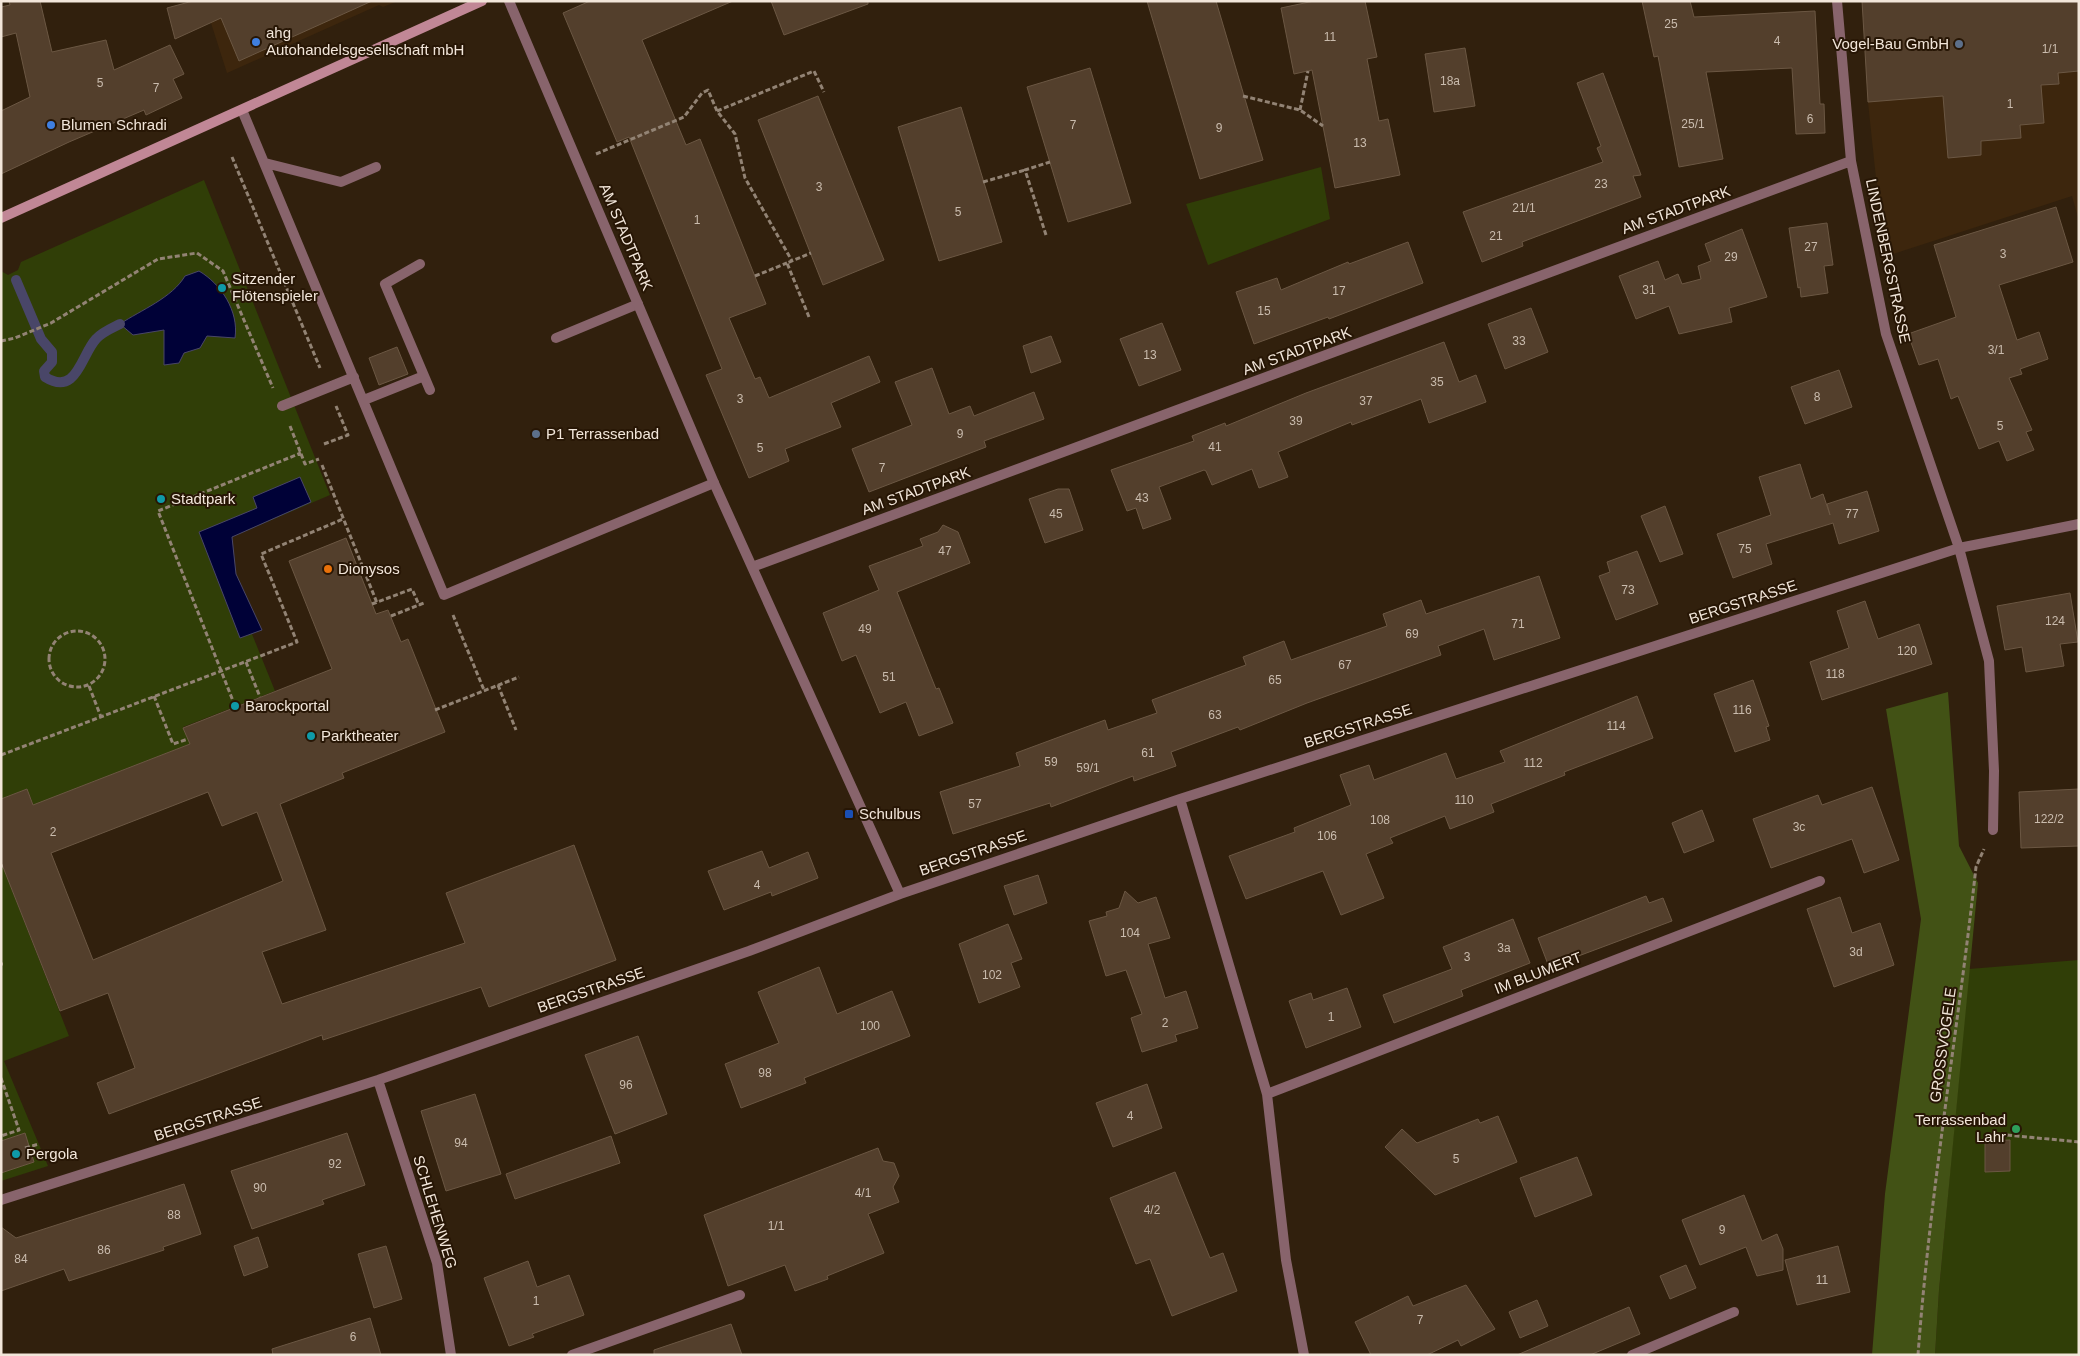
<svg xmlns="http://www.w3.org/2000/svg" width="2080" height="1356" font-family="Helvetica,sans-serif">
<rect width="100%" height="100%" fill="#31200d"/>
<path fill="#3d260d" d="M 204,1 L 398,1 L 383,7 L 379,5 L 227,73 Z
M 1862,1 L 1970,1 L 1981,141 L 2021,138 L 2020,125 L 2041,85 L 2059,84 L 2058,73 L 2079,71 L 2079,221 L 2072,196 L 1890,255 L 1876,178 L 1868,102 Z"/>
<path fill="#303e07" d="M 1321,167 L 1330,219 L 1208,265 L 1186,204 Z
M 204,180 L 330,495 L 232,537 L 236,574 L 262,630 L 252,634 L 275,691 L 183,727 L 190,744 L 47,800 L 36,811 L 27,789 L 1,799 L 1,271 L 8,275 L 18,270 L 21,262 Z
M 1,862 L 69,1036 L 4,1061 L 48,1166 L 1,1181 Z
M 2079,960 L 2079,1355 L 1935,1355 L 1939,1290 L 1969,969 Z"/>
<path fill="#425215" d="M 1948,692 L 1959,846 L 1978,883 L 1939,1290 L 1935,1355 L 1872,1355 L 1885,1194 L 1921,919 L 1886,709 Z"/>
<path fill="#000137" stroke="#494668" d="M 199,271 C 221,284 239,311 235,338 L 207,336 L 200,348 L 184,353 L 179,363 L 164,365 L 164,330 L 133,335 L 120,324 C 141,310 172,298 185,276 Z
M 300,477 L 311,502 L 232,537 L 236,574 L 262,630 L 240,638 L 199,532 L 257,508 L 253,497 Z"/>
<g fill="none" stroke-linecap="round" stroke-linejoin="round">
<path stroke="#494668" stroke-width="10" d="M 16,280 L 41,339 L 52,352 L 52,362 L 44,371 L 45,377 C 77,397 81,355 96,339 C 102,332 112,328 120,324"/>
</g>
<path fill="#533f2c" stroke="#6b5743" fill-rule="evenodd" d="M 9,1 L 40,1 L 52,52 L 106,40 L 114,70 L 170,45 L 184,74 L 173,79 L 182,98 L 146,115 L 144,110 L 69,142 L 1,174 L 1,111 L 30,97 L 16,33 L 1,37 L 1,7 L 10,5 Z
M 193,1 L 372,1 L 239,61 L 221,18 L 175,39 L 167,8 Z
M 590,1 L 733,1 L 642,40 L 686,145 L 700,139 L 766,304 L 729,318 L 755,379 L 760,377 L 769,398 L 869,356 L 880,382 L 831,403 L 841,427 L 785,449 L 789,461 L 749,478 L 706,375 L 722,369 L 629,137 L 617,142 L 563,13 Z
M 771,1 L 868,1 L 868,4 L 784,35 Z
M 1147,1 L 1216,1 L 1263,160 L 1200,179 Z
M 1314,1 L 1365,1 L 1377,57 L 1367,59 L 1379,121 L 1388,119 L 1400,175 L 1335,188 L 1312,70 L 1294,74 L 1281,8 Z
M 1642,1 L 1690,1 L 1694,17 L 1815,11 L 1820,104 L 1824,104 L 1825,133 L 1796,134 L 1792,68 L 1706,72 L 1723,159 L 1679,167 L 1658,56 L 1654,57 Z
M 1862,1 L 2079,1 L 2079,71 L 2058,73 L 2059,84 L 2041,85 L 2044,123 L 2020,125 L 2021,138 L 1981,141 L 1981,155 L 1948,158 L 1943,96 L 1868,102 Z
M 1465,48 L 1475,106 L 1434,112 L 1425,54 Z
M 1090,68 L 1131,203 L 1068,222 L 1027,87 Z
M 1603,73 L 1641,175 L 1633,176 L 1641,197 L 1522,242 L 1523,246 L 1482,262 L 1463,212 L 1603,162 L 1597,148 L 1601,146 L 1577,83 Z
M 818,96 L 884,260 L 823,285 L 758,120 Z
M 961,107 L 1002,242 L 939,261 L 898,127 Z
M 2056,207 L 2073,262 L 1999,285 L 2017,340 L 2039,332 L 2048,359 L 2020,369 L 2022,374 L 2009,378 L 2032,430 L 2026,432 L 2034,450 L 2007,461 L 1999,441 L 1979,449 L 1958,396 L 1951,399 L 1938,359 L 1919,365 L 1908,334 L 1956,317 L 1934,245 Z
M 1827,223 L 1833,265 L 1824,266 L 1828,293 L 1801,297 L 1800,287 L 1798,288 L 1789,228 Z
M 1742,229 L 1767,297 L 1729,308 L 1732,322 L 1679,334 L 1669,306 L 1636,319 L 1619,276 L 1658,261 L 1665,280 L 1678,274 L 1682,284 L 1701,279 L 1698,266 L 1711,261 L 1705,244 Z
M 1408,242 L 1423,283 L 1329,319 L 1328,317 L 1254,344 L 1236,292 L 1277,278 L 1281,290 L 1348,262 L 1349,264 Z
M 1531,308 L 1548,352 L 1505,369 L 1488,324 Z
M 1162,323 L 1181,370 L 1139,386 L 1120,339 Z
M 1051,336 L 1061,362 L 1031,373 L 1023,346 Z
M 1444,342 L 1459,382 L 1476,375 L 1486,402 L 1429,423 L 1421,399 L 1352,425 L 1351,422 L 1278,452 L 1288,477 L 1259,488 L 1252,469 L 1212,485 L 1206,471 L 1204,470 L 1159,487 L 1171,519 L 1143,529 L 1136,508 L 1127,511 L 1111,470 L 1194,441 L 1192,436 L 1225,423 L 1226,426 L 1306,393 Z
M 397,347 L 408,374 L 379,385 L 369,358 Z
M 932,368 L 949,414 L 970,406 L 974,416 L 1034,392 L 1044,419 L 984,441 L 986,447 L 869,492 L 852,449 L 912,425 L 895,382 Z
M 1839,370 L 1852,407 L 1805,424 L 1791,387 Z
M 1800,464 L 1811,499 L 1823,494 L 1830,515 L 1827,504 L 1867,491 L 1879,531 L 1839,544 L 1833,523 L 1766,544 L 1772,564 L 1733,578 L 1717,534 L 1771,515 L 1759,477 Z
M 1058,489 L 1069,489 L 1083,530 L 1045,543 L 1029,499 Z
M 1665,506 L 1683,554 L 1660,562 L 1641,516 Z
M 943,525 L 958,532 L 970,563 L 897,592 L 936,689 L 939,688 L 953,723 L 919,736 L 906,702 L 880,713 L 856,655 L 842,661 L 823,613 L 879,590 L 869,566 L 923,546 L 920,539 L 938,532 Z
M 346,538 L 376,614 L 388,610 L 401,642 L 408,639 L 445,732 L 342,773 L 344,778 L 280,804 L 326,930 L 262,952 L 282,1004 L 465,943 L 446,893 L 574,845 L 616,960 L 489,1007 L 481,987 L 323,1040 L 322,1035 L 109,1114 L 97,1083 L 135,1068 L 108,993 L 60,1011 L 1,862 L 1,799 L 27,789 L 33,805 L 190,744 L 183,728 L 332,669 L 289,561 ZM 208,792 L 222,826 L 257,812 L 283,881 L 93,960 L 51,853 Z
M 1637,551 L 1658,604 L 1616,620 L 1599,576 L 1610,572 L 1607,562 Z
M 1539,576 L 1560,638 L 1494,660 L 1484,629 L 1438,646 L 1441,655 L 1307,703 L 1240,730 L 1238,727 L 1171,752 L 1176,766 L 1134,781 L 1133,776 L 1051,807 L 1050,803 L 953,834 L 940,792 L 1020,766 L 1016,753 L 1105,720 L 1108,730 L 1157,713 L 1152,700 L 1246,665 L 1243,657 L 1284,641 L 1291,660 L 1387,626 L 1383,614 L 1421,600 L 1426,614 Z
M 2070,593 L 2078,642 L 2060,644 L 2064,666 L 2026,672 L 2022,647 L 2005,650 L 1997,606 Z
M 1865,601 L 1878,639 L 1919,624 L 1932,664 L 1822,700 L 1810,662 L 1849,648 L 1837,611 Z
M 1753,680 L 1769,726 L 1766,727 L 1770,740 L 1735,752 L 1714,694 Z
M 1637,696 L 1653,738 L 1564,772 L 1565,775 L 1491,804 L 1494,812 L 1450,829 L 1445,816 L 1390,838 L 1393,843 L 1366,854 L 1384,898 L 1341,915 L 1323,871 L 1246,899 L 1229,856 L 1295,832 L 1294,828 L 1351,805 L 1340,775 L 1369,765 L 1374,780 L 1446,753 L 1456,779 L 1505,762 L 1500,751 Z
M 1872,787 L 1899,860 L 1864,873 L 1852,839 L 1771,868 L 1753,819 L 1818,795 L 1822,805 Z
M 2079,789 L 2079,846 L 2021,848 L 2019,792 Z
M 1702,810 L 1714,841 L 1684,853 L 1672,823 Z
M 762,851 L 769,868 L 808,852 L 818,878 L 772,896 L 771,892 L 724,910 L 708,871 Z
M 1038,875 L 1047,903 L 1014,915 L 1004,886 Z
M 1125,891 L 1138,903 L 1156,897 L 1170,938 L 1148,944 L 1165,998 L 1186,991 L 1198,1028 L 1175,1035 L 1177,1041 L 1142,1052 L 1131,1018 L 1142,1014 L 1126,970 L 1106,976 L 1089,921 L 1107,916 L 1106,912 L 1119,908 Z
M 1646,896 L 1649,903 L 1663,898 L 1672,921 L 1549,967 L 1538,938 Z
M 1840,897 L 1852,933 L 1880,923 L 1894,965 L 1834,987 L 1807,909 Z
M 1513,919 L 1530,963 L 1461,990 L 1463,996 L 1394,1023 L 1383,995 L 1452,969 L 1443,947 Z
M 1008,924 L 1022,959 L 1011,963 L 1020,987 L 979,1003 L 959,944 Z
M 819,967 L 837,1014 L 892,991 L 910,1036 L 804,1078 L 806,1083 L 741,1108 L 725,1064 L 779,1043 L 758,992 Z
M 1347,988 L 1361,1027 L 1306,1048 L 1289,1001 L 1311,993 L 1313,1000 Z
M 638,1036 L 667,1114 L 615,1134 L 585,1055 Z
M 1147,1084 L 1162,1128 L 1113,1147 L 1096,1103 Z
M 475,1094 L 501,1174 L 446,1191 L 421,1111 Z
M 1498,1116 L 1517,1162 L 1435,1195 L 1385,1147 L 1402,1129 L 1417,1143 L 1478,1119 L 1480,1123 Z
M 25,1133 L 34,1162 L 1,1173 L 1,1141 Z
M 347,1133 L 365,1185 L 322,1200 L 324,1204 L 252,1229 L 231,1171 Z
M 611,1136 L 620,1163 L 515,1199 L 506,1174 Z
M 2010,1140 L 2010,1171 L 1985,1172 L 1985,1141 Z
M 878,1148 L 883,1161 L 894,1163 L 899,1176 L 893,1187 L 899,1202 L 868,1214 L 884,1253 L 827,1276 L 828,1279 L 795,1291 L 785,1265 L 728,1286 L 704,1215 Z
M 1577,1157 L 1592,1195 L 1535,1217 L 1520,1178 Z
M 1175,1172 L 1210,1258 L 1223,1253 L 1237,1291 L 1172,1316 L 1150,1259 L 1136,1264 L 1110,1198 Z
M 184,1184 L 201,1234 L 163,1247 L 164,1250 L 69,1281 L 64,1269 L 1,1291 L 1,1227 L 16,1238 Z
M 1744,1195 L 1762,1241 L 1777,1234 L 1783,1249 L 1783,1270 L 1757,1276 L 1746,1247 L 1700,1265 L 1682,1220 Z
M 258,1237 L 268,1267 L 244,1276 L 234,1246 Z
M 386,1246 L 402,1299 L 374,1308 L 358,1254 Z
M 1838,1246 L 1850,1292 L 1797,1305 L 1785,1260 Z
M 528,1261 L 537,1287 L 569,1275 L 584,1315 L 532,1334 L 534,1337 L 509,1346 L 484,1278 Z
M 1686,1265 L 1696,1288 L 1670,1299 L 1660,1276 Z
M 1466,1285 L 1495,1329 L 1461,1346 L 1458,1340 L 1427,1355 L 1371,1355 L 1355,1322 L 1408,1296 L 1413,1306 Z
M 1537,1300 L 1548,1326 L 1520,1338 L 1509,1312 Z
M 1629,1307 L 1640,1334 L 1590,1355 L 1517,1355 Z
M 370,1318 L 381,1355 L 273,1355 L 272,1349 Z
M 731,1324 L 742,1355 L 654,1355 L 654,1350 Z"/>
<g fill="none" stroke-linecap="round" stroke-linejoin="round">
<path stroke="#928374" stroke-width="3" stroke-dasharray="5 2.5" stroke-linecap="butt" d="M 1243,96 L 1300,110 L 1323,126
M 1300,110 L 1308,71
M 717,111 L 814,71 L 824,92
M 596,154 L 684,117 L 702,93 L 708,90 L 717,111 L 735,134 L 745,178 L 792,261
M 232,157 L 320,368
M 983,182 L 1025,170
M 1046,235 L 1025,170 L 1050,162
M 755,276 L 787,263
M 809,317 L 787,263 L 811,253
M 1,341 L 15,338 L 51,323 L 158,259 L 197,253 L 223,271 L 273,388
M 290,426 L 305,464 L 319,459
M 324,444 L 348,435 L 336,406
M 322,465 L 377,603
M 372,604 L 412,589 L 419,605
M 453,615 L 484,690
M 391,616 L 424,603
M49 659a28 28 0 1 1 56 0a28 28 0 1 1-56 0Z
M 246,662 L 260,697
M 498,685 L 516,730
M 89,686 L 101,717
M 154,696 L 173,744 L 188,739
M 235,706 L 158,511 L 301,453
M 435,710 L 519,677
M 1,755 L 297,642 L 261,554 L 343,519
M 1,866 L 3,866
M 1,964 L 3,964
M 1,1078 L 19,1130 L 1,1136
M 2007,1135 L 2079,1142
M 25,1148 L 39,1144
M 1918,1355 C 1930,1192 1958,1030 1976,867 L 1984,849"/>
<path stroke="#88646c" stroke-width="10" d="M 242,110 L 444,595 L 714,483
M 265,163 L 341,182 L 376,167
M 420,264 L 385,284 L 430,390
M 556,338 L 638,304
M 364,400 L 424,376
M 282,406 L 354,377
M 572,1355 L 740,1295"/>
<path stroke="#88646c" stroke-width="10" d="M 509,1 L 714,483 L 900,894
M 1837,1 L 1851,161 L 1886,334 L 1959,548 L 1989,661 L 1994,771 L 1993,830
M 752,567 L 1851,161
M 1180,799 L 1267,1094 L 1286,1260 L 1304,1355
M 378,1080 L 437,1263 L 451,1355
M 1267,1094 L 1820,881
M 1,1200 L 378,1080 L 749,951 L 900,894 L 1180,799 L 1959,548 L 2079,524
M 1632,1355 L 1734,1312"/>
<path stroke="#c18796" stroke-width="10" d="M 1,218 L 482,1"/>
</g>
<g fill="#3f7fe0" stroke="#271605" stroke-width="2">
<circle cx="256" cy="42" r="5"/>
<circle cx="51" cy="125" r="5"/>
</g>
<g fill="#5c6f8a" stroke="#271605" stroke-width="2">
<circle cx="1959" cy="44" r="5"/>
<circle cx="536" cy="434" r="5"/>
</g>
<g fill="#0f9aa8" stroke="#271605" stroke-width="2">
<circle cx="222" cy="288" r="5"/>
<circle cx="161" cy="499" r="5"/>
<circle cx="235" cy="706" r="5"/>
<circle cx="311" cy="736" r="5"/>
<circle cx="16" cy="1154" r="5"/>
</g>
<circle fill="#e8710a" stroke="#271605" stroke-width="2" cx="328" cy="569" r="5"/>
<rect fill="#1a4fb4" stroke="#271605" stroke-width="2" x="844" y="809" width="10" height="10" rx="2.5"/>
<circle fill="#2e9e5b" stroke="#271605" stroke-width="2" cx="2016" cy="1129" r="5"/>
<g text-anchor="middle" stroke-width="4" stroke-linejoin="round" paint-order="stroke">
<g font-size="12" fill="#cabcae">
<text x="1671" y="28">25</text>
<text x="1330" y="41">11</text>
<text x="1777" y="45">4</text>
<text x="2050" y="53">1/1</text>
<text x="1450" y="85">18a</text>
<text x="100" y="87">5</text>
<text x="156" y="92">7</text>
<text x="2010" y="108">1</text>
<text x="1810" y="123">6</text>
<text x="1693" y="128">25/1</text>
<text x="1073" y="129">7</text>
<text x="1219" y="132">9</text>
<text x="1360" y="147">13</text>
<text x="1601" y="188">23</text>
<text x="819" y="191">3</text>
<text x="1524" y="212">21/1</text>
<text x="958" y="216">5</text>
<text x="697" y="224">1</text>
<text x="1496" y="240">21</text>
<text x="1811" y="251">27</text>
<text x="2003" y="258">3</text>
<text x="1731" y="261">29</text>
<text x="1649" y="294">31</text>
<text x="1339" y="295">17</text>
<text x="1264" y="315">15</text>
<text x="1519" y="345">33</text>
<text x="1996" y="354">3/1</text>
<text x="1150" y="359">13</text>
<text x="1437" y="386">35</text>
<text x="1817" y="401">8</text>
<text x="740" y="403">3</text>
<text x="1366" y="405">37</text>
<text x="1296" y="425">39</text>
<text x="2000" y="430">5</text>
<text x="960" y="438">9</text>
<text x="1215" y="451">41</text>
<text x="760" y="452">5</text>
<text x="882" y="472">7</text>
<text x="1142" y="502">43</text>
<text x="1056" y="518">45</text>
<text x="1852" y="518">77</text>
<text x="1745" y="553">75</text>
<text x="945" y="555">47</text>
<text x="1628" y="594">73</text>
<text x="2055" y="625">124</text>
<text x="1518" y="628">71</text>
<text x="865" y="633">49</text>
<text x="1412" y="638">69</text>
<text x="1907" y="655">120</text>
<text x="1345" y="669">67</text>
<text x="1835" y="678">118</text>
<text x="889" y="681">51</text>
<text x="1275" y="684">65</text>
<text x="1742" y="714">116</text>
<text x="1215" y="719">63</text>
<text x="1616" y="730">114</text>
<text x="1148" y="757">61</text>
<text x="1051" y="766">59</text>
<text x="1533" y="767">112</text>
<text x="1088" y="772">59/1</text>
<text x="1464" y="804">110</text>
<text x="975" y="808">57</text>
<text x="2049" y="823">122/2</text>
<text x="1380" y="824">108</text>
<text x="1799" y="831">3c</text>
<text x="53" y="836">2</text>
<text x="1327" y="840">106</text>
<text x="757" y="889">4</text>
<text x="1130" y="937">104</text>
<text x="1504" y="952">3a</text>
<text x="1856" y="956">3d</text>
<text x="1467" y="961">3</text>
<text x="992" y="979">102</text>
<text x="1331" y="1021">1</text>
<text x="1165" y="1027">2</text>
<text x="870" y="1030">100</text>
<text x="765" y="1077">98</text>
<text x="626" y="1089">96</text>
<text x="1130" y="1120">4</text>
<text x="461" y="1147">94</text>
<text x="1456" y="1163">5</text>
<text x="335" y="1168">92</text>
<text x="260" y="1192">90</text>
<text x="863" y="1197">4/1</text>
<text x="1152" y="1214">4/2</text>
<text x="174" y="1219">88</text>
<text x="776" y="1230">1/1</text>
<text x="1722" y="1234">9</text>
<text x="104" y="1254">86</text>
<text x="21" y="1263">84</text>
<text x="1822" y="1284">11</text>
<text x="536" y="1305">1</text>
<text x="1420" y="1324">7</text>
<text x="353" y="1341">6</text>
</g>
<g font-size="15" fill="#f2e6da" stroke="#271605" text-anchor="start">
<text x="266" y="38">ahg<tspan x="266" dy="17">Autohandelsgesellschaft mbH</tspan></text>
<text x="1949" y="49" text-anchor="end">Vogel-Bau GmbH</text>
<text x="61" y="130">Blumen Schradi</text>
<text x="232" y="284">Sitzender<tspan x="232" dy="17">Flötenspieler</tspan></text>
<text x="546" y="439">P1 Terrassenbad</text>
<text x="171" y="504">Stadtpark</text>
<text x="338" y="574">Dionysos</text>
<text x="245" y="711">Barockportal</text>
<text x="321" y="741">Parktheater</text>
<text x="859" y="819">Schulbus</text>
<text x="2006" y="1125" text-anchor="end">Terrassenbad<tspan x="2006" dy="17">Lahr</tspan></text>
<text x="26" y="1159">Pergola</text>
</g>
<g font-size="15" fill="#f2e6da" stroke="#271605">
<text transform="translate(1676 210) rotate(-20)" y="5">AM STADTPARK</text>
<text transform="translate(626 237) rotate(67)" y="5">AM STADTPARK</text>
<text transform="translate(1888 261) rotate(78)" y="5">LINDENBERGSTRASSE</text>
<text transform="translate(1297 351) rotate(-20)" y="5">AM STADTPARK</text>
<text transform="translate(916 491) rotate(-20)" y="5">AM STADTPARK</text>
<text transform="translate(1743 602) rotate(-18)" y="5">BERGSTRASSE</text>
<text transform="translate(1358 726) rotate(-18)" y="5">BERGSTRASSE</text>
<text transform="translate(973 853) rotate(-19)" y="5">BERGSTRASSE</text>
<text transform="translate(1538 973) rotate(-21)" y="5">IM BLUMERT</text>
<text transform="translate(591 990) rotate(-19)" y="5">BERGSTRASSE</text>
<text transform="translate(1943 1045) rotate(-82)" y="5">GROSSVÖGELE</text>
<text transform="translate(208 1119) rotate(-18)" y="5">BERGSTRASSE</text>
<text transform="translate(435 1212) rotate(73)" y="5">SCHLEHENWEG</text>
</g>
</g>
<rect width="2080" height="1356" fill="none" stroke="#f2e6da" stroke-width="5"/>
</svg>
